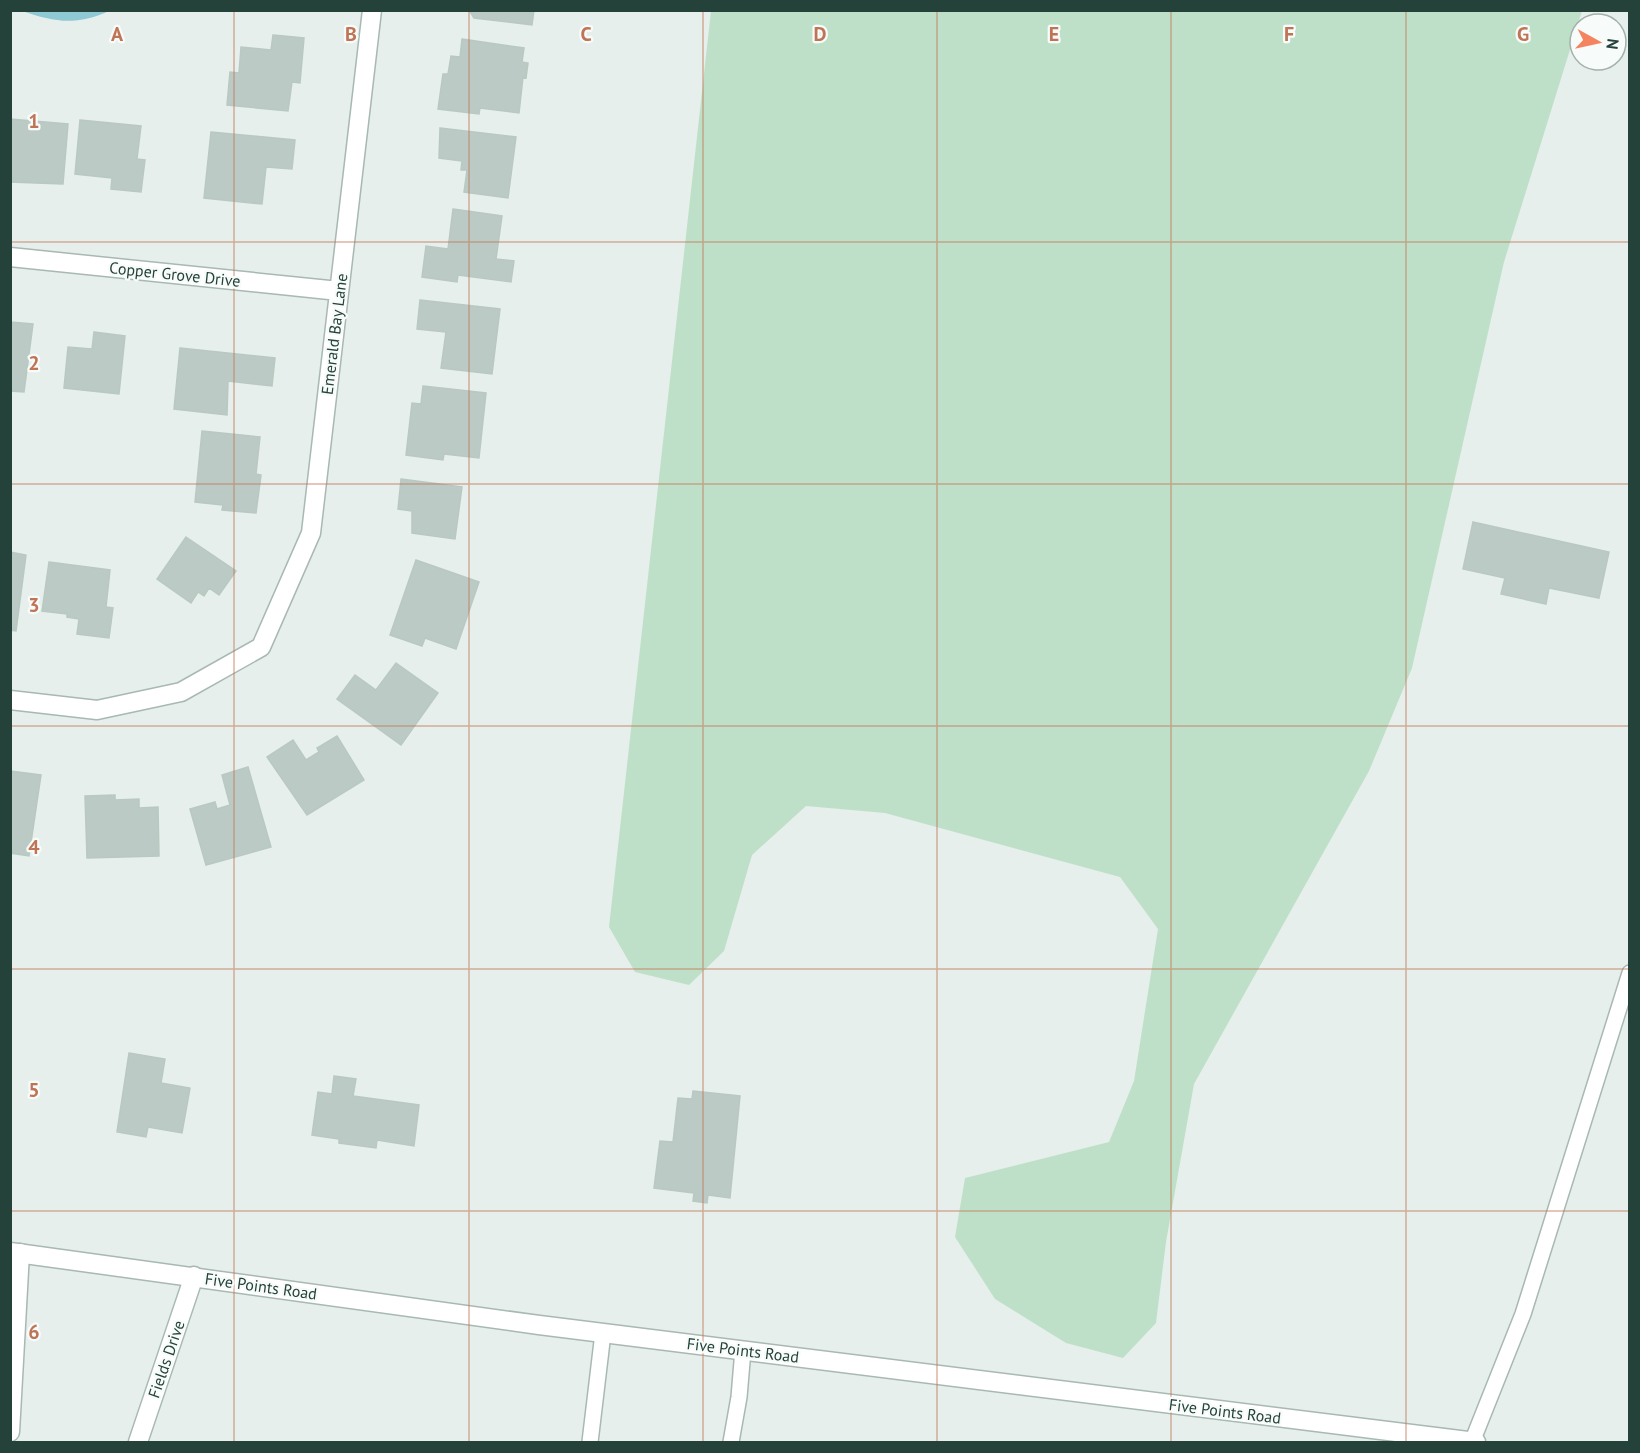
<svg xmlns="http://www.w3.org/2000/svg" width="1640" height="1453" font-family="'PT Sans',sans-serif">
<rect width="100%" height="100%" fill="#e6efeb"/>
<path fill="#bfe0c8" d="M 711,11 L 1582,11 L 1504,262 L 1412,668 L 1369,771 L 1194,1084 L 1166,1242 L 1156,1323 L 1123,1358 L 1066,1343 L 995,1299 L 955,1237 L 965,1178 L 1109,1142 L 1134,1081 L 1158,929 L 1120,877 L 885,813 L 806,806 L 752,855 L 724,951 L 689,985 L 635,972 L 609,927 Z"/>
<path fill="#8ec9d4" d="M 22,11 L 109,11 C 76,26 54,22 22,11 Z"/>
<path fill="#bbcac4" stroke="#b8c9c2" stroke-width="1.5" d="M 469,10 L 534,10 L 532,25 L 474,18 Z
M 273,35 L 304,38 L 300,83 L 292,82 L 288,111 L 227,105 L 230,72 L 239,73 L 241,47 L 271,50 Z
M 462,39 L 524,48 L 522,62 L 528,63 L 526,78 L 523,77 L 519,113 L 480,108 L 479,114 L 438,109 L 443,74 L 448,74 L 451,56 L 460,57 Z
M 10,119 L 68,124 L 63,184 L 10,182 Z
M 80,120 L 141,126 L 137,159 L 145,160 L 141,192 L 111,189 L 112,178 L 75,174 Z
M 440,128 L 516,137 L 508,198 L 464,192 L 467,170 L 461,170 L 462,161 L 439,158 Z
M 211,132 L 295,140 L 292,169 L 266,167 L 262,204 L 204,198 Z
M 453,209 L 502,216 L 496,259 L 514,261 L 511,282 L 458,275 L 457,282 L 422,277 L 426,246 L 448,249 Z
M 420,300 L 500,309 L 492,374 L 441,368 L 446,332 L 417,329 Z
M 10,322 L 33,324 L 24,392 L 10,391 Z
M 94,332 L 125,336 L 119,394 L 64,388 L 68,347 L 92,349 Z
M 180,348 L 275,358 L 272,386 L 228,381 L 227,415 L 174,409 Z
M 423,386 L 486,393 L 479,458 L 444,454 L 443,460 L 406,455 L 412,403 L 421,404 Z
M 202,431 L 260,437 L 256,474 L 261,475 L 256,513 L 222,510 L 223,505 L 195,502 Z
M 401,479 L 462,487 L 455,539 L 412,533 L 412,511 L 398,509 Z
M 1473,522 L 1609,552 L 1599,598 L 1549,588 L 1546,604 L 1501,594 L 1505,578 L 1463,569 Z
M 186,537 L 236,571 L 219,595 L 209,588 L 204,596 L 198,592 L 191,603 L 157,579 Z
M 10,552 L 26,555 L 16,631 L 10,630 Z
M 416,560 L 479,582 L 456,649 L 425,638 L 422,646 L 390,635 Z
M 49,562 L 110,570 L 106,607 L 113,608 L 109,638 L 77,634 L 79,619 L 67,617 L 67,614 L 42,611 Z
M 396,663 L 438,693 L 401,745 L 337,699 L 355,675 L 376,690 Z
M 337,736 L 364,780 L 307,815 L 267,757 L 293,740 L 306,760 L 319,752 L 317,748 Z
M 248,767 L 271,847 L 206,865 L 190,809 L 215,802 L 217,809 L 230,805 L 222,775 Z
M 10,771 L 41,775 L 29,856 L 10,853 Z
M 115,795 L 115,800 L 139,799 L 139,808 L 158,807 L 159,856 L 87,858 L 85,796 Z
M 129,1053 L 165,1059 L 161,1083 L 190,1088 L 182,1133 L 148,1127 L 146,1137 L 117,1132 Z
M 334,1076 L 356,1079 L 353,1096 L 419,1105 L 414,1146 L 377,1140 L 376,1148 L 339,1143 L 339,1139 L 312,1135 L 318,1092 L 332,1094 Z
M 693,1091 L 740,1096 L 730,1198 L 708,1195 L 707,1203 L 693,1201 L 694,1193 L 654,1188 L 660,1141 L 673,1142 L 678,1098 L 692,1099 Z"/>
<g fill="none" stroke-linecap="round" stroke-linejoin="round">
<g stroke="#a8b8b2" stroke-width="18">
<path id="service" d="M 590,1442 L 603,1333
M 731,1442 L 739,1397 L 743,1350
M 1472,1442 L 1523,1314 L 1630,973"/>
</g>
<g stroke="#a8b8b2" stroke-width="21">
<path id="minor" d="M 10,257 L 339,291
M 10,700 L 97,710 L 181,692 L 261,647 L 311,533 L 372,10
M 10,1432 L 20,1253
M 138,1442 L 194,1276"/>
</g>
<g stroke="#a8b8b2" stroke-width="21">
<path id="tertiary" d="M 10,1252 L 539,1325 L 1476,1442"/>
</g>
<use href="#service" stroke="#fff" stroke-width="15"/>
<use href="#minor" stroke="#fff" stroke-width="18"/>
<use href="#tertiary" stroke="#fff" stroke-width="18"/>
</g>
<path fill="none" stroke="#c07456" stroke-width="1.5" stroke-opacity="0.55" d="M 234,10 L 234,1442M 469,10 L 469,1442M 703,10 L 703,1442M 937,10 L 937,1442M 1171,10 L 1171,1442M 1406,10 L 1406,1442M 10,242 L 1630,242M 10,484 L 1630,484M 10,726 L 1630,726M 10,969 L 1630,969M 10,1211 L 1630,1211"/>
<g text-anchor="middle" stroke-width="4.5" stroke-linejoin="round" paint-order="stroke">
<g font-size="16" fill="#24423a" stroke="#f7fbf9">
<text transform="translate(175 274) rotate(6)" y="6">Copper Grove Drive</text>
<text transform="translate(334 334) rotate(-83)" y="6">Emerald Bay Lane</text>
<text transform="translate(261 1286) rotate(8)" y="6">Five Points Road</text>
<text transform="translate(743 1350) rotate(7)" y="6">Five Points Road</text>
<text transform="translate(166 1359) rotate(-71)" y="6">Fields Drive</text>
<text transform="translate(1225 1411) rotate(7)" y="6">Five Points Road</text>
</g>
</g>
<g font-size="20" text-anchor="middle" font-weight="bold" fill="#c07456" stroke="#f7fbf9" stroke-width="4.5" stroke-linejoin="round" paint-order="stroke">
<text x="117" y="41">A</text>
<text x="351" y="41">B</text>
<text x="586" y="41">C</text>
<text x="820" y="41">D</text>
<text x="1054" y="41">E</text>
<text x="1289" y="41">F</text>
<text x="1523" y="41">G</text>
<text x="34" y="128">1</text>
<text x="34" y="370">2</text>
<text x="34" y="612">3</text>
<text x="34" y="854">4</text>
<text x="34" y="1097">5</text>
<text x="34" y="1339">6</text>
</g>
<rect width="1640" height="1453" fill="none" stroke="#24423a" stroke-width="24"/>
<g transform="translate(1598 42) rotate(98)"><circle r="28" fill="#f7fbf9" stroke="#a3b1ad" stroke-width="1.5"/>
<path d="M0-4.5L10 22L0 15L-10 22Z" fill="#f4845f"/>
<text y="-9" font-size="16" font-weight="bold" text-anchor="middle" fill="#24423a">N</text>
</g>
</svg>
